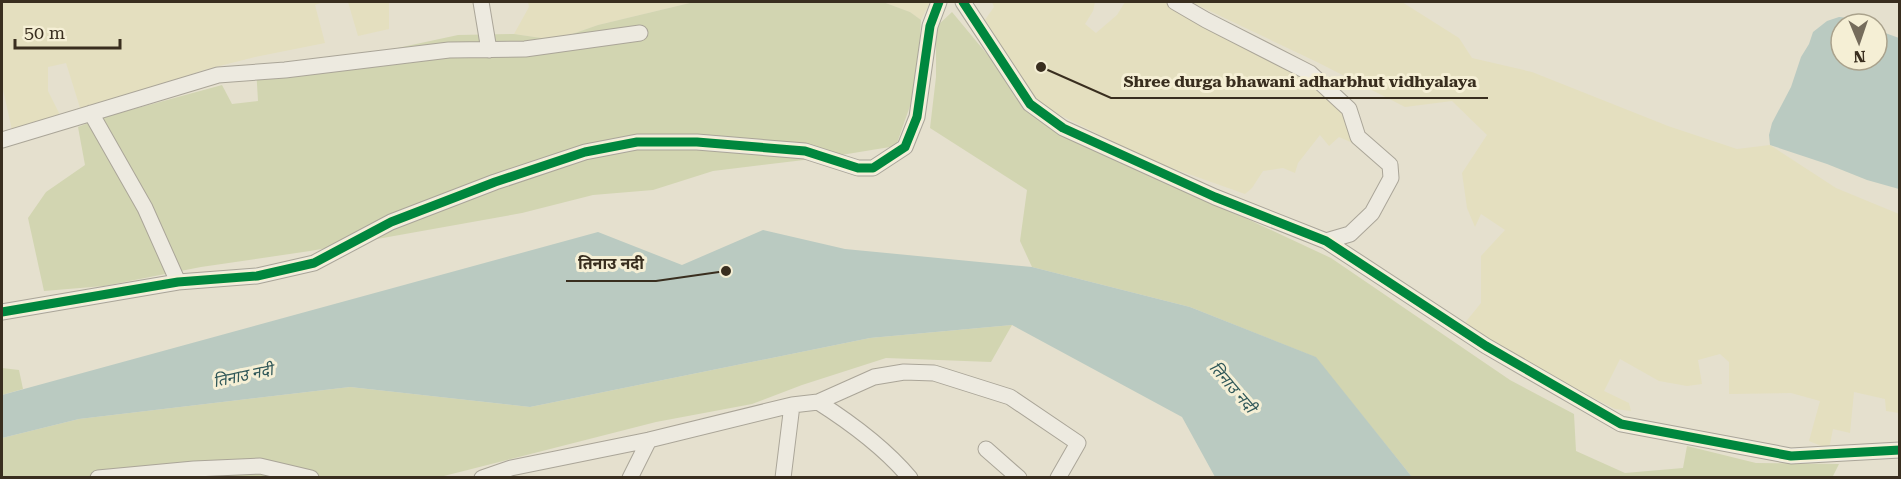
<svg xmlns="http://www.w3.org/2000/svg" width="1901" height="479" font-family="'Roboto Serif','Noto Sans Devanagari',serif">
<rect width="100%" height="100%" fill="#e5e0ce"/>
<path fill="#e4dfbf" d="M 2,2 L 324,2 L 315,5 L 325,43 L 255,57 L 204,70 L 81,111 L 66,63 L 48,67 L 48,91 L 60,115 L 12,130 L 2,85 Z
M 348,2 L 389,2 L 389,29 L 358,36 Z
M 528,2 L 694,2 L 598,25 L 555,40 L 514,34 L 529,7 Z
M 883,2 L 930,2 L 921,20 L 910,12 Z
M 992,2 L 1095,2 L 1093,11 L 1085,24 L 1096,33 L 1117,15 L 1125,2 L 1169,2 L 1308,78 L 1344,108 L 1355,144 L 1339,137 L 1329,146 L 1320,135 L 1298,163 L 1295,173 L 1283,168 L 1263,171 L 1252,188 L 1245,194 L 1152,161 L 1034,102 L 982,24 L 994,7 Z
M 1191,2 L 1402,2 L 1459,38 L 1472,58 L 1532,72 L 1668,126 L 1737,149 L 1770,145 L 1836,188 L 1899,214 L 1899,413 L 1886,411 L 1885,399 L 1854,392 L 1850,433 L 1833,429 L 1829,449 L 1809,441 L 1820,401 L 1791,393 L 1729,394 L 1729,362 L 1720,354 L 1698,360 L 1702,384 L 1687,386 L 1659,381 L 1620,359 L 1604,391 L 1629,403 L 1631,411 L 1615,409 L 1578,390 L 1464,324 L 1481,303 L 1481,256 L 1505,230 L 1481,214 L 1475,227 L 1467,208 L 1462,173 L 1487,135 L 1452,101 L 1405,107 L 1319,63 Z"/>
<path fill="#d2d5b1" d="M 694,2 L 883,2 L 910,12 L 921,20 L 917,86 L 896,146 L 829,157 L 713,171 L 653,190 L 593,195 L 522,213 L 310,251 L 201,267 L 104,286 L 44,291 L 28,218 L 46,192 L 85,165 L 78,127 L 101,118 L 222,85 L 232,104 L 258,101 L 256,67 L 379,52 L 458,35 L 514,34 L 555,40 L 598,25 Z
M 952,12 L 1001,71 L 1029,113 L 1097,149 L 1331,258 L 1510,380 L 1574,414 L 1576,451 L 1625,473 L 1683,468 L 1687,446 L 1756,463 L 1839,464 L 1832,478 L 1412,477 L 1315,357 L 1190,307 L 1032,267 L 1020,241 L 1027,190 L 930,128 L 936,77 L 936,27 Z
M 1012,325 L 991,362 L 886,358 L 802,385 L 752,404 L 656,422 L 440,477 L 2,477 L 2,438 L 79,419 L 350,387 L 530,407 L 870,338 Z
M 2,368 L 19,370 L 23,389 L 2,395 Z"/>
<path fill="#bacac1" d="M 1839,17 L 1852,18 L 1867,24 L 1841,24 L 1841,60 L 1877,60 L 1877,30 L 1899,38 L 1899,189 L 1867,180 L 1827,164 L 1770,145 L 1769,135 L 1772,123 L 1791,87 L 1801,57 L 1809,44 L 1813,32 L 1827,21 Z
M 763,230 L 845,249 L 1032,267 L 1190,307 L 1316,357 L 1412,477 L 1215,477 L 1182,417 L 1012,325 L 870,338 L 530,407 L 350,387 L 79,419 L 2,438 L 2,395 L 598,232 L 682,265 Z"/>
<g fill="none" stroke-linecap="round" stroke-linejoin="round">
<g stroke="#aaa598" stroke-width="17">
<path id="minor" d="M 481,2 L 489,50
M 963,2 L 1030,104 L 1063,128 L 1215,197 L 1326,241 L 1486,346 L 1621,424 L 1791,456 L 1900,450
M 1175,2 L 1206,20 L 1310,73 L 1349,109 L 1358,137 L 1390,165 L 1391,178 L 1372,213 L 1350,234 L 1326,241
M 91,113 L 145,208 L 178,282
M 2,140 L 218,75 L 285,70 L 449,50 L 525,49 L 640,33
M 2,312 L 178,282 L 257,276 L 314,263 L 391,222 L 495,182 L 585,152 L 637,142 L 697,142 L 805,151 L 858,168 L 873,168 L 905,147 L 917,117 L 930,26 L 939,2
M 818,402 C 851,423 884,447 910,478
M 986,449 L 1019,478
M 98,478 L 194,469 L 260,466 L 311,478
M 482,478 L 511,468 L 649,440 L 792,405 L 818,402 L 874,377 L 904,372 L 934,373 L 1010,397 L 1078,443 L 1058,478
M 630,478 L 649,440
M 783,478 L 792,405"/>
</g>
<use href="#minor" stroke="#edeae0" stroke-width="15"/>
<g stroke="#f5efd5" stroke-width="13">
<path id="cycleway" d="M 963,2 L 1030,104 L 1063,128 L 1215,197 L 1326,241 L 1486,346 L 1621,424 L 1791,456 L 1900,450
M 2,312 L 178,282 L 257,276 L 314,263 L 391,222 L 495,182 L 585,152 L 637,142 L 697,142 L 805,151 L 858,168 L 873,168 L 905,147 L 917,117 L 930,26 L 939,2"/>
</g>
<use href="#cycleway" stroke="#00873e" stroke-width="9"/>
</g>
<g text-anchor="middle" stroke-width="6" stroke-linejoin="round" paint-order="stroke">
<g font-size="16" font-style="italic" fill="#2f5758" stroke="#f5efd5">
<text transform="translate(243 375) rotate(-12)" y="6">तिनाउ नदी</text>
<text transform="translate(1233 387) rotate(49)" y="6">तिनाउ नदी</text>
</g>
</g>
<path fill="none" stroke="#392e1f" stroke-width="2" d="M1041 67L1111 98H1488M726 271L656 281H566"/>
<g fill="#392e1f" stroke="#f5efd5" stroke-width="2">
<circle cx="1041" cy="67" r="6"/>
<circle cx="726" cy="271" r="6"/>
</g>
<g font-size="16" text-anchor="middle" font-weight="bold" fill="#392e1f" stroke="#f5efd5" stroke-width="6" stroke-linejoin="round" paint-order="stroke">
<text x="1300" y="87">Shree durga bhawani adharbhut vidhyalaya</text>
<text x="611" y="269">तिनाउ नदी</text>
</g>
<rect width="1901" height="479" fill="none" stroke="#392e1f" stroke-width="6"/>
<g transform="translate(1859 42) rotate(178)"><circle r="28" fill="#f5efd5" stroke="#aaa28c" stroke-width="1.5"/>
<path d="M0-4.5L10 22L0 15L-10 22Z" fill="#756c5c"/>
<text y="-9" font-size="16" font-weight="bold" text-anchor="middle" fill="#392e1f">N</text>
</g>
<path d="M15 39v9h105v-9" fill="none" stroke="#392e1f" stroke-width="3"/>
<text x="24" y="39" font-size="18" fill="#392e1f" stroke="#f5efd5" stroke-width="4.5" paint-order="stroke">50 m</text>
</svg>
